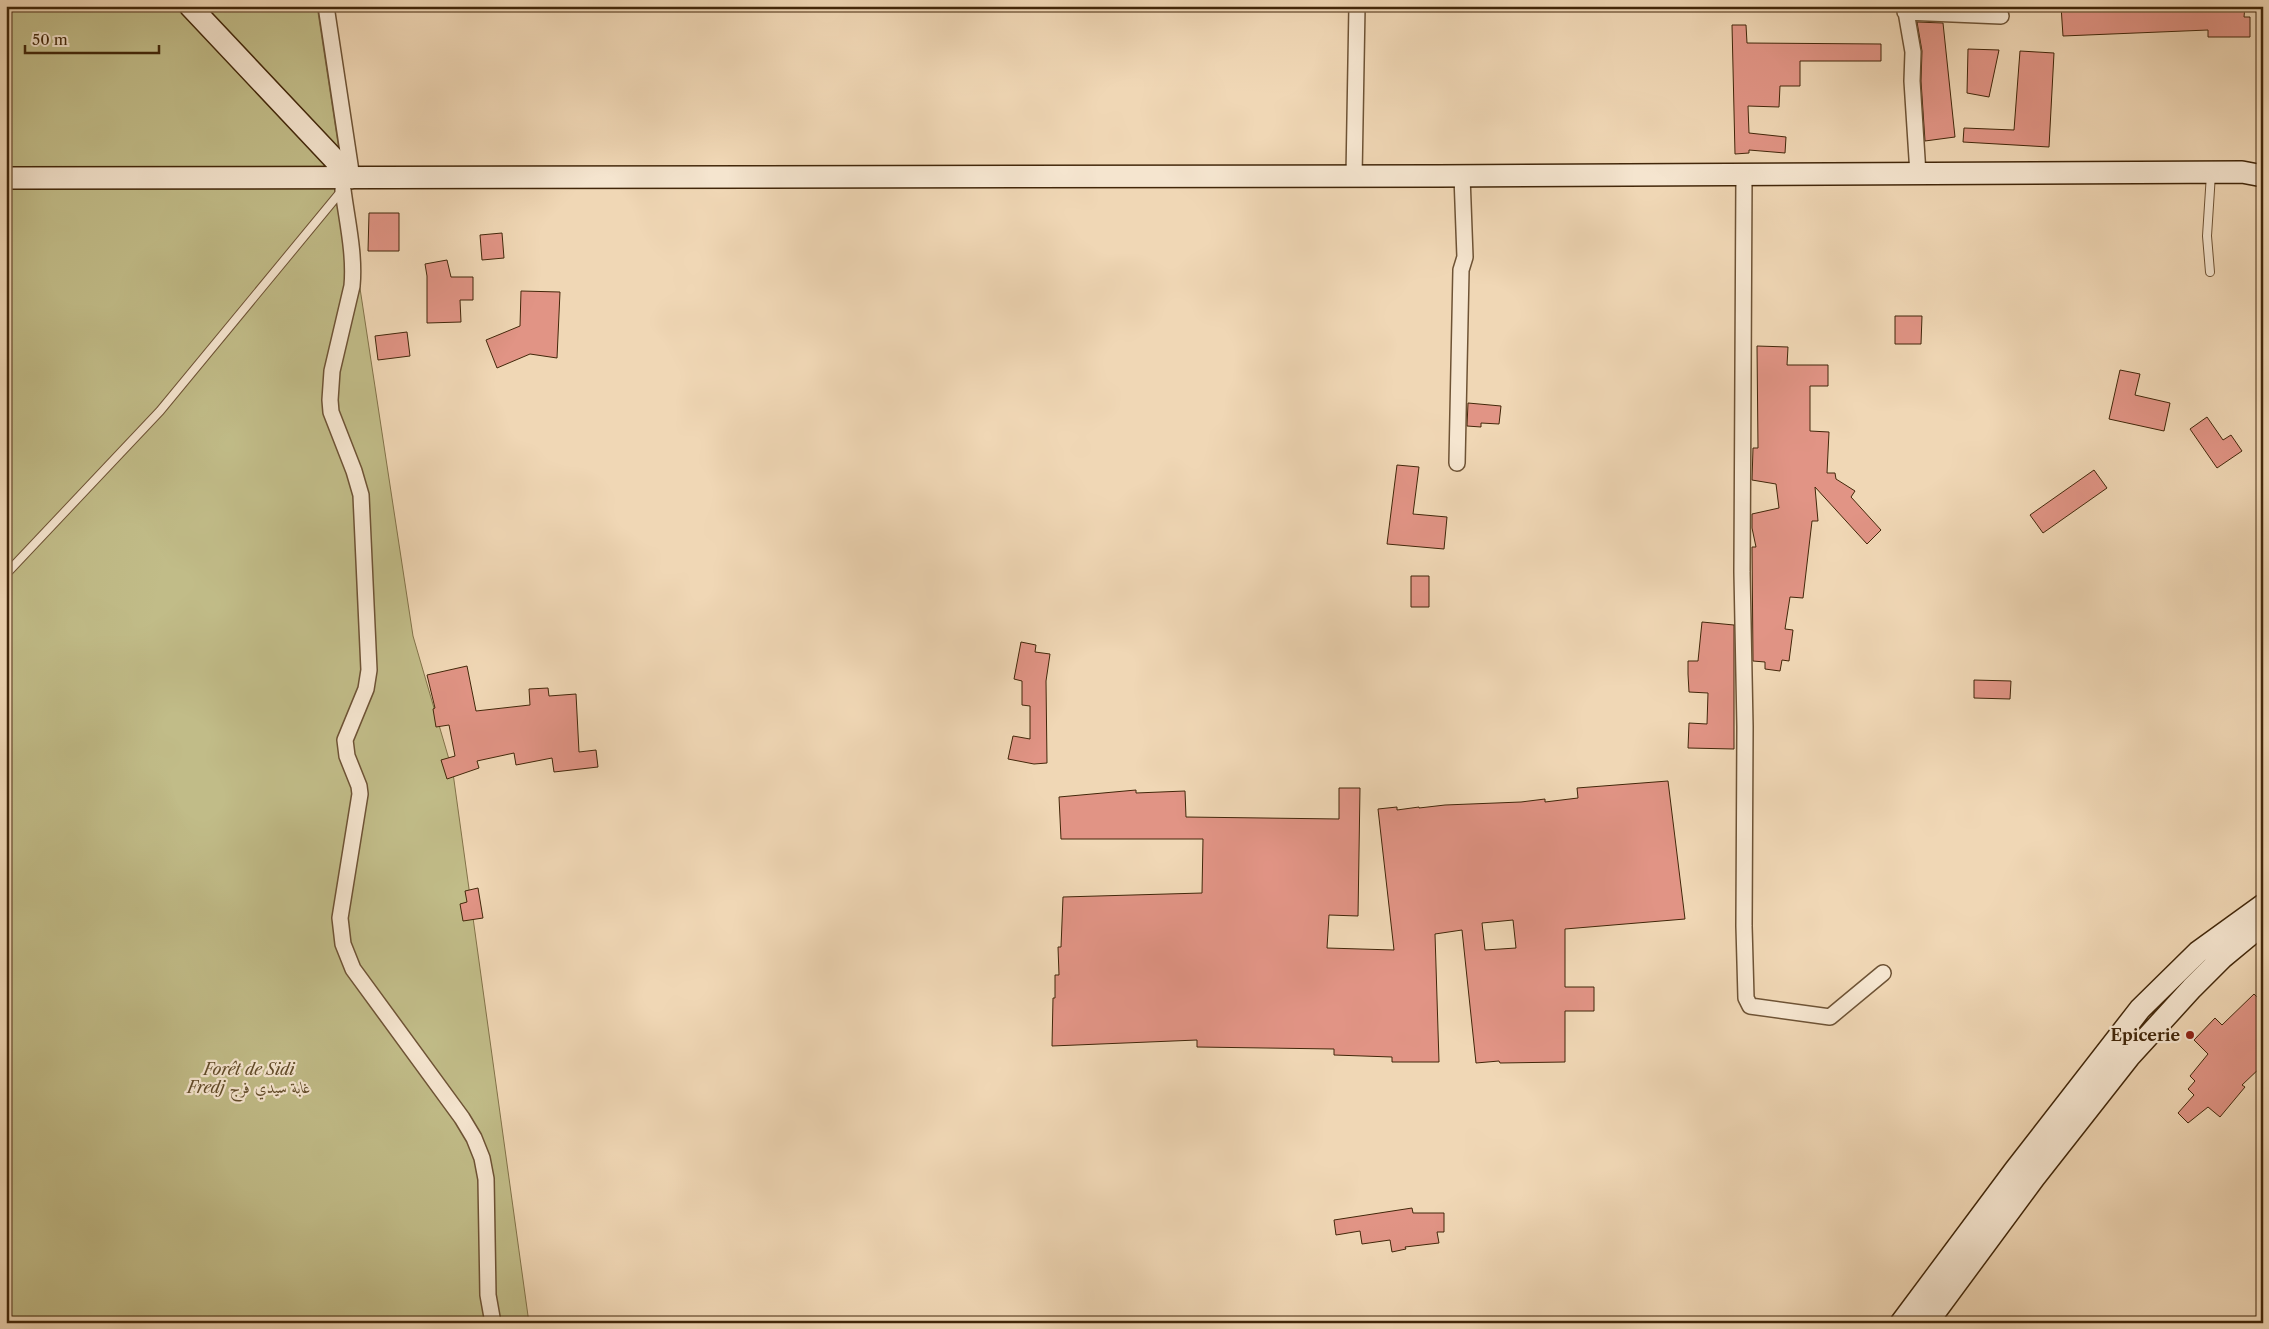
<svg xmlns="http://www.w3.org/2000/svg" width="2269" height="1329" font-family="'Libre Caslon Text',Amiri,serif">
<rect width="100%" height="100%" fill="#f0d7b5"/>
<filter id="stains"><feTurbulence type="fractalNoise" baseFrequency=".004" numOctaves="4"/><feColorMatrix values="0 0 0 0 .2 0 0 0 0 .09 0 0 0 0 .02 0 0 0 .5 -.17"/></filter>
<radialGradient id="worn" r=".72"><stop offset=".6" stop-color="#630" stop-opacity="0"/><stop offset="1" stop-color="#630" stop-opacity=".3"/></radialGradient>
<path fill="#c1bc88" stroke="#827249" d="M 6,6 L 317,6 L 413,636 L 453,773 L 529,1323 L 6,1323 Z"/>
<path fill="#e19485" stroke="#42270a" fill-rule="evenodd" d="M 2061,6 L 2245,6 L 2244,17 L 2250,17 L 2250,37 L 2208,37 L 2208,30 L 2063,36 Z
M 1917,22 L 1943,23 L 1955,137 L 1925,141 L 1921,81 L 1922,51 Z
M 1732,25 L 1746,25 L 1747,43 L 1881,44 L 1881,61 L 1800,61 L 1800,86 L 1780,86 L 1779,107 L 1748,106 L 1749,133 L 1786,137 L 1785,153 L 1749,150 L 1749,153 L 1735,154 Z
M 1968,49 L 1999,50 L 1989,97 L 1967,93 Z
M 2020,51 L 2054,53 L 2049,147 L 1963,142 L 1964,128 L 2014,130 Z
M 369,213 L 399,213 L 399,251 L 368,251 Z
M 502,233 L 504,258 L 482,260 L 480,235 Z
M 447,260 L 451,277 L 473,277 L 473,300 L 460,300 L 461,322 L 427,323 L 427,276 L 425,264 Z
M 521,291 L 560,292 L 557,358 L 530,354 L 497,368 L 486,340 L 520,326 Z
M 1895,316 L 1922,316 L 1921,344 L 1895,344 Z
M 407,332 L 410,356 L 378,360 L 375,336 Z
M 1757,346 L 1788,347 L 1787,365 L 1828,365 L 1828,386 L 1810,386 L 1810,431 L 1829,432 L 1827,473 L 1835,473 L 1836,479 L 1855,491 L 1851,497 L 1881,530 L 1867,544 L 1815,487 L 1818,521 L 1812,521 L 1803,598 L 1790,597 L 1785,629 L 1793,630 L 1789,661 L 1782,660 L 1780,671 L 1765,669 L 1765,662 L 1753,661 L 1752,547 L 1756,547 L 1752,528 L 1752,514 L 1779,508 L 1776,484 L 1752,480 L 1753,448 L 1758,448 Z
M 2120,370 L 2140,374 L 2135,395 L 2170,403 L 2164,431 L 2109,419 Z
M 1468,403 L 1501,406 L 1499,424 L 1481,423 L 1481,427 L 1467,426 Z
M 2207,417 L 2223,440 L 2231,435 L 2242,451 L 2217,468 L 2190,429 Z
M 1397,465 L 1419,467 L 1413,514 L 1447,517 L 1444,549 L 1387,544 Z
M 2094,470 L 2107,488 L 2043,533 L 2030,515 Z
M 1411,576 L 1429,576 L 1429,607 L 1411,607 Z
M 1702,622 L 1734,625 L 1734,749 L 1688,748 L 1689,723 L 1707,724 L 1708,693 L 1689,692 L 1688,674 L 1688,661 L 1698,661 Z
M 1021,642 L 1036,645 L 1035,652 L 1050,654 L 1046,681 L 1047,763 L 1034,764 L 1008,759 L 1013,736 L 1030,739 L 1030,706 L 1022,705 L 1022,681 L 1014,679 Z
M 467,666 L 476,711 L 530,705 L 529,689 L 548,688 L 549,696 L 576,694 L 579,752 L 596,750 L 598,767 L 554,772 L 552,758 L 516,765 L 514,753 L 477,761 L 479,768 L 447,779 L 441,760 L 455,756 L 449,725 L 436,727 L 433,709 L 435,708 L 427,675 Z
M 1974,680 L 2011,681 L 2010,699 L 1974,698 Z
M 1668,781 L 1685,919 L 1565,929 L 1565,987 L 1594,987 L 1594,1011 L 1565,1011 L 1565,1062 L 1500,1063 L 1499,1061 L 1476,1063 L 1462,930 L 1435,934 L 1439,1062 L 1392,1062 L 1392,1057 L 1334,1055 L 1334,1049 L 1197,1047 L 1197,1040 L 1052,1046 L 1053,998 L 1055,998 L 1055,975 L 1059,975 L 1058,947 L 1061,947 L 1063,897 L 1202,893 L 1203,839 L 1061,839 L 1059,797 L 1136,790 L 1136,793 L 1185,791 L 1186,817 L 1339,819 L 1339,788 L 1360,788 L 1358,916 L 1329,915 L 1327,948 L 1394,950 L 1378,809 L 1397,807 L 1397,810 L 1419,807 L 1419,808 L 1445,805 L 1521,802 L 1545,799 L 1545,802 L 1578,798 L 1577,788 ZM 1513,920 L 1516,948 L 1485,950 L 1482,923 Z
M 478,888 L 483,918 L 463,921 L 460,904 L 467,902 L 465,891 Z
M 2254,994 L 2263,1003 L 2263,1065 L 2242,1085 L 2245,1087 L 2220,1117 L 2208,1107 L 2188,1123 L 2178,1113 L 2194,1095 L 2188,1089 L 2195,1081 L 2190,1076 L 2208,1054 L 2194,1040 L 2215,1018 L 2222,1025 Z
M 1412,1208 L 1413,1213 L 1444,1213 L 1444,1232 L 1437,1232 L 1439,1243 L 1405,1247 L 1406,1249 L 1392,1252 L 1390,1240 L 1362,1244 L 1360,1231 L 1336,1235 L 1334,1220 Z"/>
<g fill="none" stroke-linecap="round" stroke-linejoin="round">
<g stroke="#6e5335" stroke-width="10">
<path id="service" d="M 2210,272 L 2207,236 L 2211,174
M 6,574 L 160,411 L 343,189
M 6,1319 L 11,1323"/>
</g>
<g stroke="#6e5335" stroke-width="18">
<path id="minor" d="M 326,6 L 352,178
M 1905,6 L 1913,52 L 1912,81 L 1918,174
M 1905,12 L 2001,16
M 1744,175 L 1742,572 L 1745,727 L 1744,926 L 1746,998 L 1750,1006 L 1830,1017 L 1883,973
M 1354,176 L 1357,6
M 343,190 C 347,221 355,254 352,286 L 332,371 L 330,400 L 331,412 L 354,471 L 361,495 L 369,670 L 366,689 L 345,740 L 347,756 L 359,786 L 360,794 L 340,918 L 343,944 L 353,969 L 462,1118 L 474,1138 L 482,1158 L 486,1179 L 488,1295 L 493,1323
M 1457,463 L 1461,270 L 1465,257 L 1462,176"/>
</g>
<g stroke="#42270a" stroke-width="24">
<path id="secondary" d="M 190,6 L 352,178
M 6,178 L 1438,176 L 2242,172 L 2263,176
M 1901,1323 L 2015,1170 L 2140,1009 L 2198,952 L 2263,905
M 1927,1323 L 2034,1178 L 2129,1057 L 2192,988 L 2222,958 L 2263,924"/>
</g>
<use href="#service" stroke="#f5e5cf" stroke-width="8"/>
<use href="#minor" stroke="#f5e5cf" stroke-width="15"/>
<use href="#secondary" stroke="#f5e5cf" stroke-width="21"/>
</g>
<circle fill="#8f2418" stroke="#f5e5cf" stroke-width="2" cx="2190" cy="1035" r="5"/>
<g text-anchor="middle" stroke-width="4.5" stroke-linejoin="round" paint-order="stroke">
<g font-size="16" font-weight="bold" fill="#42270a" stroke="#f5e5cf" text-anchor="end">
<text x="2180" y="1041">Epicerie</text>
</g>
<g font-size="16" font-style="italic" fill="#624c2a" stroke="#f5e5cf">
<text x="249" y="1075">Forêt de Sidi<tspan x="249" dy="18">Fredj غابة سيدي فرج</tspan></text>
</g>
</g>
<rect width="2269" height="1329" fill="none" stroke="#f0d7b5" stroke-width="25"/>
<rect x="8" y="8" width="2254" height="1314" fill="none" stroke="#42270a" stroke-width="2.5"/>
<rect x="12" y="12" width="2244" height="1304" fill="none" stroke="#42270a"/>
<path d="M25 45v8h134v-8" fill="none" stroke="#42270a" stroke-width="2.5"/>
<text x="32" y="45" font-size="15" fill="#42270a" stroke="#f5e5cf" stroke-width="4" paint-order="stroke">50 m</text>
<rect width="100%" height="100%" filter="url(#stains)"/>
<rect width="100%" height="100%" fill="url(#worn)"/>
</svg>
